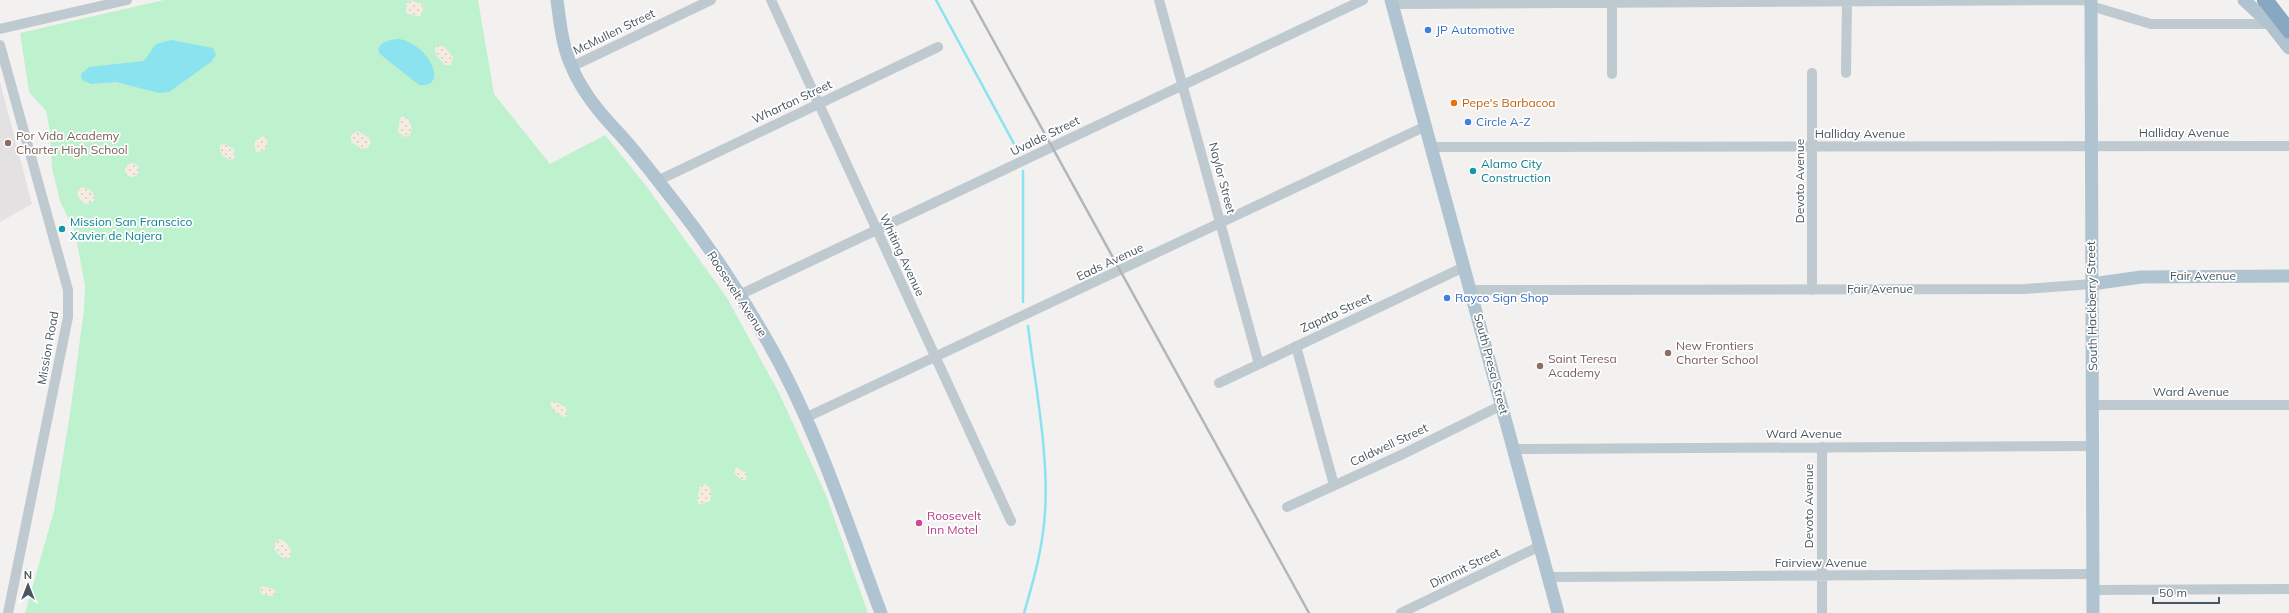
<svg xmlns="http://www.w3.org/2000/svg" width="2289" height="613" font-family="Mulish,sans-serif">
<defs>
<pattern id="sand-dots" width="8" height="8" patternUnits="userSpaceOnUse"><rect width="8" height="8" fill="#f4ece1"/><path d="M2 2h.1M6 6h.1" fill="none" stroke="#d3ccc3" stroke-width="1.8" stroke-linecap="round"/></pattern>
</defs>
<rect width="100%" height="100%" fill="#f3f0f0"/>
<path fill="#e4e1e3" d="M 0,82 L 32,204 L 0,222 Z"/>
<path fill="#bef1cd" d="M 164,0 L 478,0 L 494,94 L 550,164 L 605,135 L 647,187 L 727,298 L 778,391 L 826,495 L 868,613 L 25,613 L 54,511 L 70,414 L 84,310 L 85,286 L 75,232 L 60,201 L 52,168 L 50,132 L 46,111 L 29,92 L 20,33 Z"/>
<path fill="url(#sand-dots)" d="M 410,0 L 424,5 L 421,16 L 415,16 L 406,13 L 406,4 Z
M 437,45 L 445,47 L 453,57 L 451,65 L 445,65 L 436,55 L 435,49 Z
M 404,116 L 410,121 L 412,130 L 410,135 L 405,137 L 398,132 L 400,118 Z
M 358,131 L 369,138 L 371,143 L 368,148 L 362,149 L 351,142 L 351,135 Z
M 263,136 L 266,138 L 268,142 L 264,151 L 256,152 L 254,142 Z
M 225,144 L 234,149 L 235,158 L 231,160 C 223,158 219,153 220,145 Z
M125 170a7 7 0 1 1 14 0a7 7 0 1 1-14 0Z
M 81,187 C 88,188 94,191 95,199 L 92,203 L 85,204 L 78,197 L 77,191 Z
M 553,401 L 566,407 L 567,416 L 564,417 L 554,411 L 550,403 Z
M 736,467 L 747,473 L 746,480 L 742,480 L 734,474 Z
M 705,484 C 712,489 712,493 710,501 L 699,505 L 697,500 L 700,486 Z
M 279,539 L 285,541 L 291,550 L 290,557 L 286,559 L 280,556 L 274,549 L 275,543 Z
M 263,586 L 274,589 L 276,592 L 273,596 L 264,595 L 260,592 L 260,588 Z"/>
<path fill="#8ae3ef" d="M 399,39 C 429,44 450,88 419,85 L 380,54 L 378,49 C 383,40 390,40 399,39 Z
M 171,40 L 213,48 L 216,55 L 211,62 L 169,92 L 159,93 L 116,82 L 91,84 L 82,80 L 81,74 L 89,67 L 144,61 L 156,44 Z"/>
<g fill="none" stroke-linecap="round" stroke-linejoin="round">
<path stroke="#8ae3ef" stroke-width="2.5" d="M 936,0 L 1019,153
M 1023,302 L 1023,171
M 1024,613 C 1034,579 1043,547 1045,512 C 1049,455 1035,384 1028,326"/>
<g stroke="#7293ac" stroke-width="16">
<path id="highway" d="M 2265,0 L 2289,31"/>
</g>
<path stroke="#bec9d0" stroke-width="10" d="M 771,0 L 1011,521
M 1159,0 L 1259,364
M 1612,0 L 1612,74
M 1393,4 L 2091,0
M 2091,6 L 2151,24 L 2270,24
M 0,29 L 127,0
M 0,45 L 68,290 L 68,317 L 8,613
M 571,67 L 711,0
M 1812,73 L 1812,290
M 1846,73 L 1847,0
M 1432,147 L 2289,146
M 657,181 L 938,47
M 1471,290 L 2025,289 L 2092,284
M 739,295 L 1363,0
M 1296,346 L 1334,485
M 1219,383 L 1464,267
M 2093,405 L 2289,405
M 805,418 L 1426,126
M 1514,449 L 2094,446
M 1287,507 L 1401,455 L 1502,405
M 1549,577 L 2093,574
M 2093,590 L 2289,589
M 1401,613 L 1540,546
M 1822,613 L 1822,447"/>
<path stroke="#afc3d0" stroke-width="13" d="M 557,0 C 560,22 562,45 571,65 C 580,88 598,111 615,129 C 637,152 657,180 677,205 C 709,246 739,292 765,337 C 815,423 846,520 881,613
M 1391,0 L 1558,613
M 2091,0 L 2093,613
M 2244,0 L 2270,24 L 2289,48
M 2092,284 L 2141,277 L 2289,276"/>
<use href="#highway" stroke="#87a8c0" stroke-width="15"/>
<path stroke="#b2b6bb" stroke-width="2.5" d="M 971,0 L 1309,613"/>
</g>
<g fill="#3f7fe0" stroke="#fff" stroke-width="1.5">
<circle cx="1428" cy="30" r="4"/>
<circle cx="1468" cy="122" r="4"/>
<circle cx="1447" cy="298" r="4"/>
</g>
<circle fill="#e8710a" stroke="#fff" stroke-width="1.5" cx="1454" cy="103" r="4"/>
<g fill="#8d6e63" stroke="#fff" stroke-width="1.5">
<circle cx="8" cy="143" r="4"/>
<circle cx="1668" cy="353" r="4"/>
<circle cx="1540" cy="366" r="4"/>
</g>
<g fill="#0f9aa8" stroke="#fff" stroke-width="1.5">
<circle cx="1473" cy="171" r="4"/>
<circle cx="62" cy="229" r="4"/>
</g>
<circle fill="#d1479c" stroke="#fff" stroke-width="1.5" cx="919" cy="523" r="4"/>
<g text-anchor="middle" stroke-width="3.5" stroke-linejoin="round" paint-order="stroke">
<g font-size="12" fill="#366cbe" stroke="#fff" text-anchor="start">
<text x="1436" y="34">JP Automotive</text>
<text x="1476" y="126">Circle A-Z</text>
<text x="1455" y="302">Rayco Sign Shop</text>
</g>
<g font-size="12" fill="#48565f" stroke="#fff">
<text transform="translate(614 32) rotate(-26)" y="4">McMullen Street</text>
<text transform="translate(792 102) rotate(-25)" y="4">Wharton Street</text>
<text x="2184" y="137">Halliday Avenue</text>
<text x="1860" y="138">Halliday Avenue</text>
<text transform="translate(1045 136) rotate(-26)" y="4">Uvalde Street</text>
<text transform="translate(1222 178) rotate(75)" y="4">Naylor Street</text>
<text transform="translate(1800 181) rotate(-90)" y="4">Devoto Avenue</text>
<text transform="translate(902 255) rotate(65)" y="4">Whiting Avenue</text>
<text transform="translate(1110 262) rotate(-25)" y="4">Eads Avenue</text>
<text x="2203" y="280">Fair Avenue</text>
<text x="1880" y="293">Fair Avenue</text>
<text transform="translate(737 294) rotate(57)" y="4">Roosevelt Avenue</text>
<text transform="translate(2092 306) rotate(-91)" y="4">South Hackberry Street</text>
<text transform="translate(1336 313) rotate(-25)" y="4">Zapata Street</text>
<text transform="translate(48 348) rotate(-80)" y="4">Mission Road</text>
<text transform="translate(1491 364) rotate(75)" y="4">South Presa Street</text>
<text x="2191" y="396">Ward Avenue</text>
<text x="1804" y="438">Ward Avenue</text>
<text transform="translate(1389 445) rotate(-25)" y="4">Caldwell Street</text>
<text transform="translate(1809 506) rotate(-90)" y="4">Devoto Avenue</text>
<text x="1821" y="567">Fairview Avenue</text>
<text transform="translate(1465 568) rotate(-26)" y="4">Dimmit Street</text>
</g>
<g font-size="12" fill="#c56008" stroke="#fff" text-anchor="start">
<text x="1462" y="107">Pepe's Barbacoa</text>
</g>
<g font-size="12" fill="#785e54" stroke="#fff" text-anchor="start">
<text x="16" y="140">Por Vida Academy<tspan x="16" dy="14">Charter High School</tspan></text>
<text x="1676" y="350">New Frontiers<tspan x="1676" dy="14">Charter School</tspan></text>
<text x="1548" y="363">Saint Teresa<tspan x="1548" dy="14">Academy</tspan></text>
</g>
<g font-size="12" fill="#0d838f" stroke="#fff" text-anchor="start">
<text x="1481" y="168">Alamo City<tspan x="1481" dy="14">Construction</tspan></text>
<text x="70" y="226">Mission San Franscico<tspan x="70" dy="14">Xavier de Najera</tspan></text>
</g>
<g font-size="12" fill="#b23c85" stroke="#fff" text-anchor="start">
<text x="927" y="520">Roosevelt<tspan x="927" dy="14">Inn Motel</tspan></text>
</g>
</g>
<g transform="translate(28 585)" stroke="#ffffff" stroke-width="3" paint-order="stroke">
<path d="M0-3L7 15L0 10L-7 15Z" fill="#48565f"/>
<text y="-6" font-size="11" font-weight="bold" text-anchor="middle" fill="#48565f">N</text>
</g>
<path d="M2153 597v6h66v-6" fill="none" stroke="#48565f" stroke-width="2"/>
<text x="2159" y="597" font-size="12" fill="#48565f" stroke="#ffffff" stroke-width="3" paint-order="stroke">50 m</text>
</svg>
